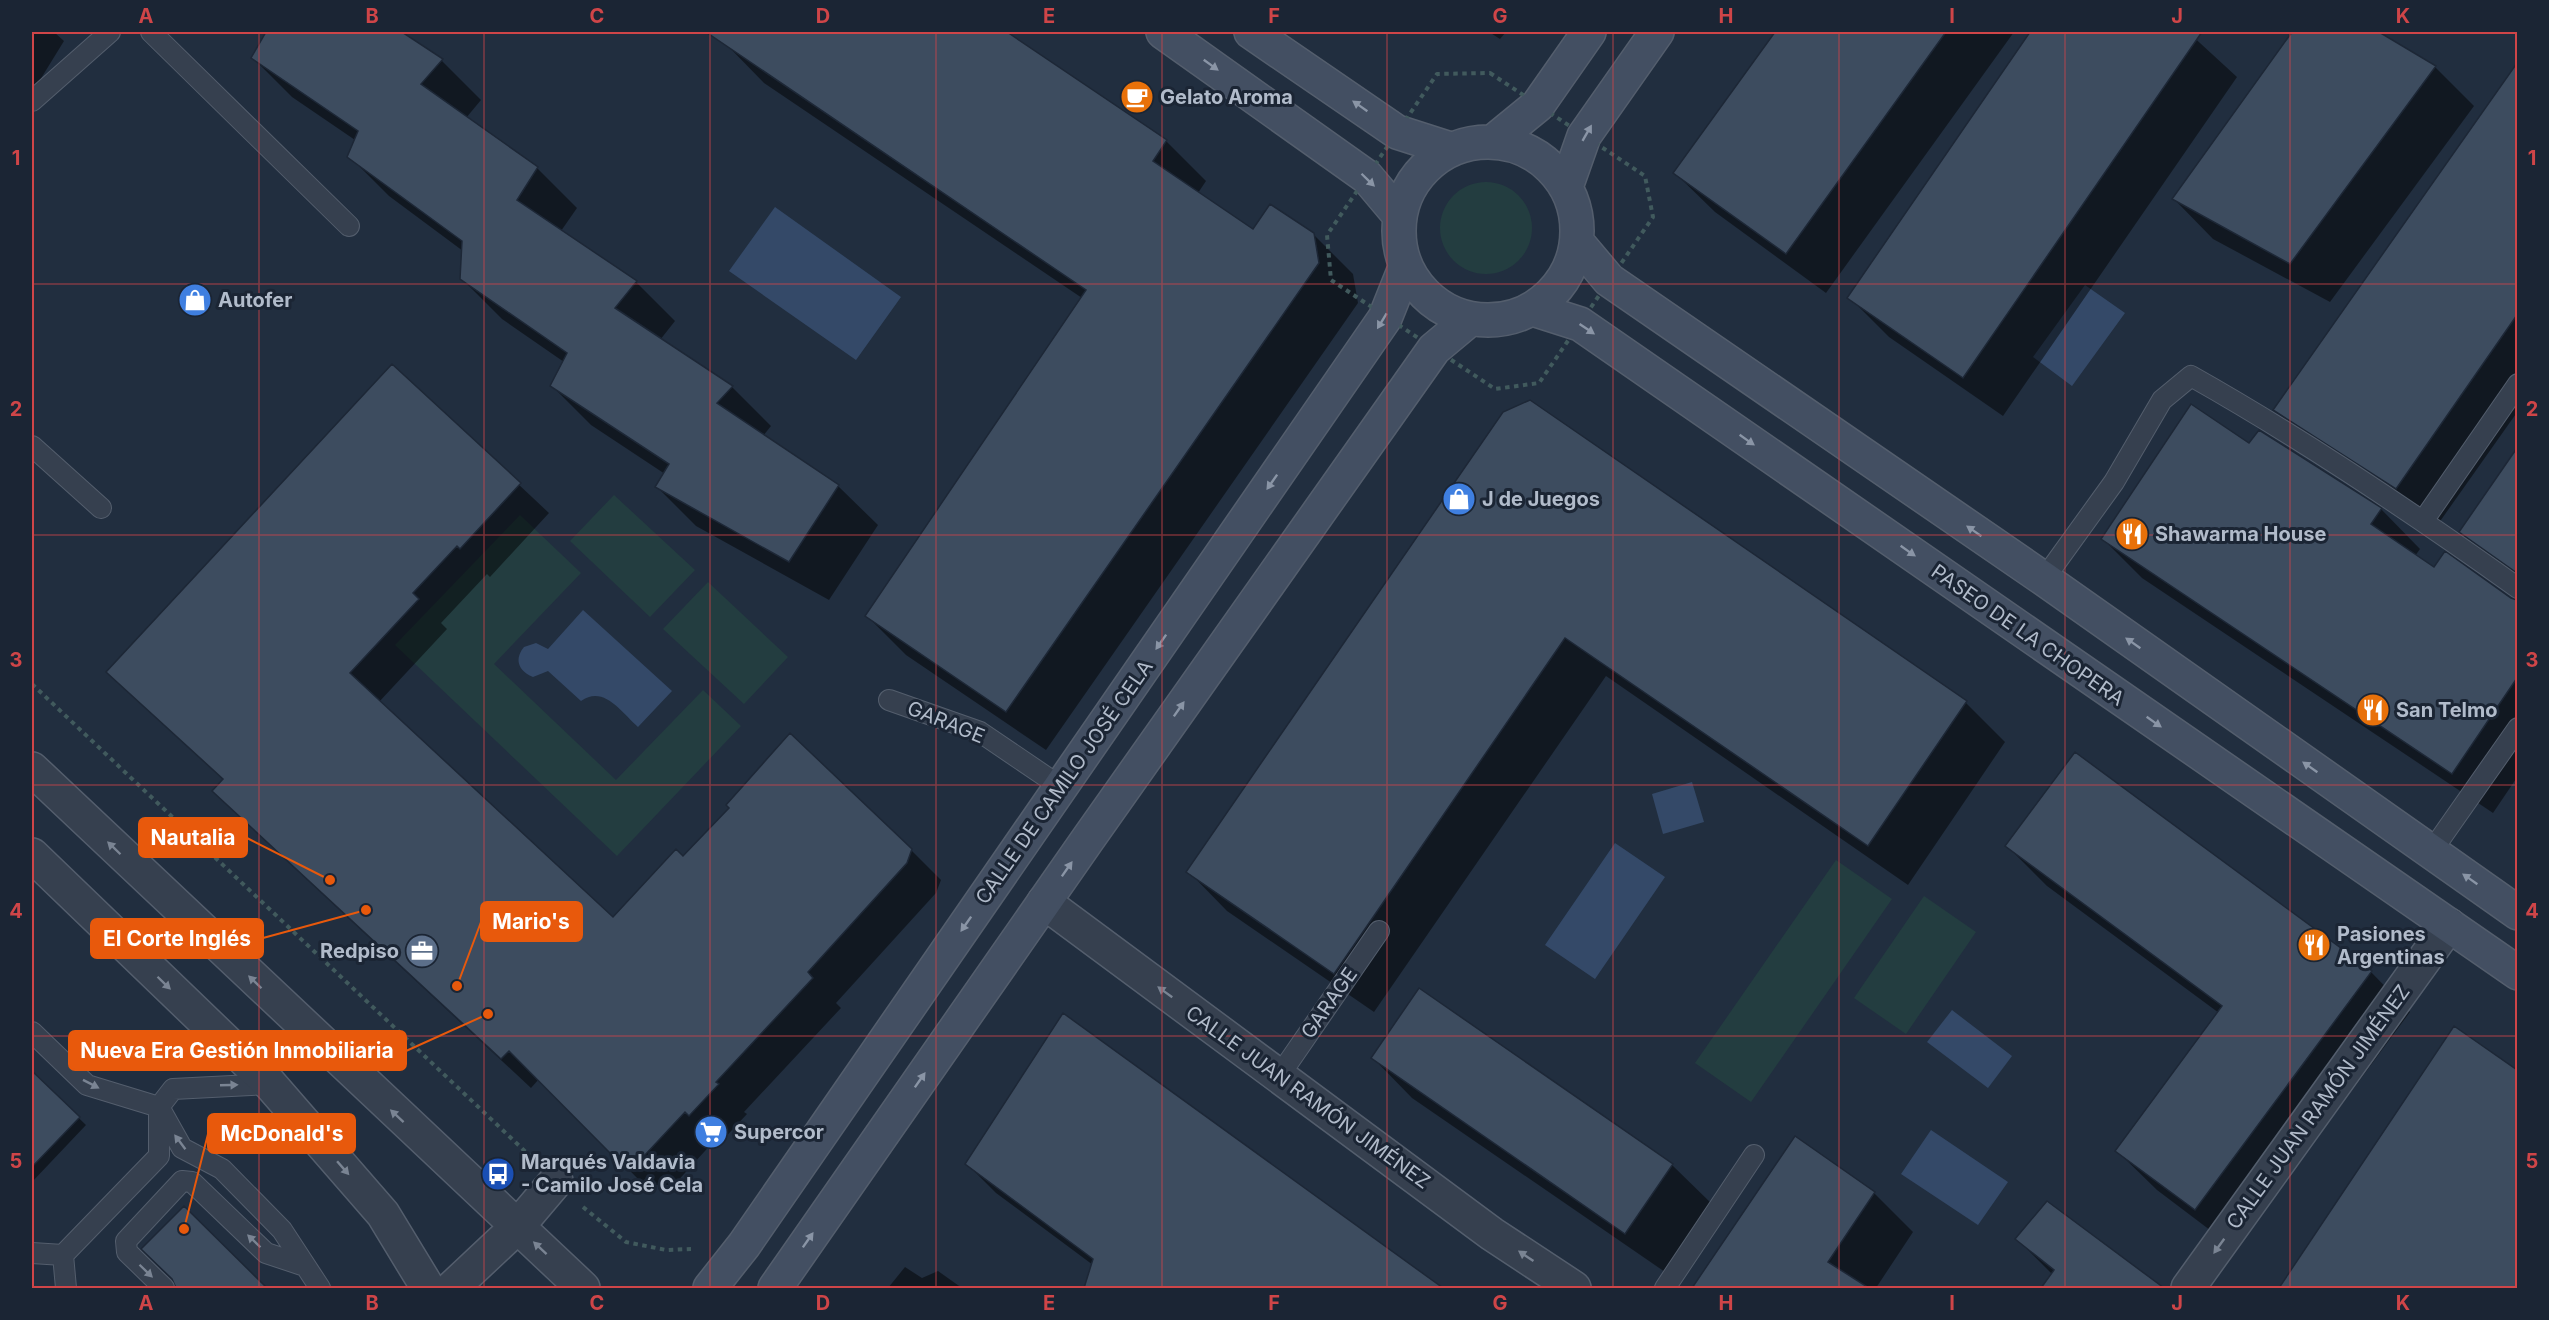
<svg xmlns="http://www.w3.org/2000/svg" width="2549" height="1320" font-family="Inter,sans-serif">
<rect width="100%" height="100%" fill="#212e3f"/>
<path fill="#233d40" d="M1440 228a46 46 0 1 1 92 0a46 46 0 1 1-92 0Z
M 614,495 L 695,570 L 650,617 L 570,541 Z
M 520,515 L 581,573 L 494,664 L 616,780 L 703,690 L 741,726 L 617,856 L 395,645 Z
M 708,582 L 788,657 L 744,704 L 663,629 Z
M 1836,860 L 1892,899 L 1751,1102 L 1695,1063 Z
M 1924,896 L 1976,932 L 1906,1034 L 1854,998 Z"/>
<path fill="#344968" d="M 775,207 L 901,297 L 856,360 L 729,271 Z
M 2085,285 L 2125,313 L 2072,386 L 2033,357 Z
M 583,610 L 672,691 L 638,727 C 621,712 604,685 581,701 L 548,671 L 533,677 C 518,671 514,659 524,647 L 536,643 L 548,649 Z
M 1692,782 L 1704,822 L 1663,834 L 1652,794 Z
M 1615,843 L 1665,877 L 1595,979 L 1545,945 Z
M 1952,1010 L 2012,1056 L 1988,1088 L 1927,1042 Z
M 1931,1130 L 2008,1182 L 1978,1225 L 1901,1174 Z"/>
<path fill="#0007" d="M 32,32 L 54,32 L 64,41 L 32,93 Z
M 268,32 L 399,32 L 442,61 L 481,100 L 466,118 L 537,168 L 577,208 L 561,231 L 636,282 L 675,321 L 660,340 L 732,387 L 771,426 L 763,436 L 838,486 L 878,525 L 829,600 L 696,526 L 657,487 L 665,474 L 591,425 L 552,386 L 564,362 L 502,319 L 462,279 L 463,251 L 389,196 L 349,156 L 355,140 L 292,97 L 253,58 Z
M 733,32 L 1005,32 L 1167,142 L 1206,181 L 1198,193 L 1254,231 L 1313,234 L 1353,274 L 1358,303 L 1046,750 L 906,655 L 867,616 L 1082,298 L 764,83 L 725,43 Z
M 1489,32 L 1506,32 L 1500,39 Z
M 1777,32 L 2014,32 L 1826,293 L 1715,212 L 1675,173 Z
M 2032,32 L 2188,32 L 2237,77 L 2003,416 L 1889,337 L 1849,297 Z
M 2294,32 L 2376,32 L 2435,67 L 2474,106 L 2330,302 L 2213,239 L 2174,199 Z
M 2516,67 L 2518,411 L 2436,527 L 2314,449 L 2275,410 Z
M 392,366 L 549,513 L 490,577 L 487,574 L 441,623 L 447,629 L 379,702 L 613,919 L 684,858 L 911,850 L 941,880 L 936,893 L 836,1003 L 841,1008 L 744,1112 L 747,1114 L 719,1144 L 715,1140 L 674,1185 L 644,1185 L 539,1079 L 531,1088 L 243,820 L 214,791 L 224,780 L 138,701 Z
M 1530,402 L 1966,703 L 2005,742 L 1908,885 L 1606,676 L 1374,1012 L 1227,911 L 1188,871 Z
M 2250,445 L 2381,509 L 2420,549 L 2415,556 L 2434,569 L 2511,599 L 2518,600 L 2518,776 L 2493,813 L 2142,578 L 2103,539 Z
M 2518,451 L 2518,583 L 2500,571 L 2461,531 Z
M 2007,846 L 2371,972 L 2410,1012 L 2235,1249 L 2157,1190 L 2117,1151 L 2219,1013 L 2047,886 Z
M 1063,1015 L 1440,1288 L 1086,1288 L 1093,1265 L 996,1193 L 967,1164 Z
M 2454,1028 L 2518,1072 L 2518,1288 L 2280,1288 Z
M 1373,1058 L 1672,1165 L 1712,1204 L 1665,1272 L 1412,1098 Z
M 32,1073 L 86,1125 L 32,1182 Z
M 1795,1138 L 1874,1193 L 1913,1232 L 1876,1288 L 1693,1288 Z
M 184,1208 L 264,1288 L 177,1288 L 174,1280 Z
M 2017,1239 L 2152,1281 L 2159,1288 L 2043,1288 L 2052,1274 Z
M 905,1267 L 922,1278 L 938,1271 L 962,1288 L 888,1288 Z"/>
<path fill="#3d4c5f" stroke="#1d2736" stroke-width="1.5" d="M 266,32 L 402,32 L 443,59 L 421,84 L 538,167 L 517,200 L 637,281 L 615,308 L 733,386 L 717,403 L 839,485 L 789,562 L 655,487 L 669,464 L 550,386 L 567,353 L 460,279 L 462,241 L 347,157 L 358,131 L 251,58 Z
M 706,32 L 1007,32 L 1167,140 L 1153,161 L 1253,229 L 1270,204 L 1314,233 L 1319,263 L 1006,712 L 865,616 L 1086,290 Z
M 1775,32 L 1946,32 L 1786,254 L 1673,173 Z
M 2030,32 L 2202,32 L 1963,378 L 1847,298 Z
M 2292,32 L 2379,32 L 2436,66 L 2290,264 L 2172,199 Z
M 2517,63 L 2517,315 L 2396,489 L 2273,410 Z
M 392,364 L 521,483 L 460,549 L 457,546 L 413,593 L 419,599 L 350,673 L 613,917 L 676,849 L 683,856 L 729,808 L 726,805 L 790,733 L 912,849 L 907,863 L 808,972 L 813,978 L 716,1082 L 719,1084 L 689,1116 L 685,1112 L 644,1156 L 613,1156 L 509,1051 L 501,1059 L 212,791 L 223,779 L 106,672 Z
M 1530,400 L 1967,701 L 1868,846 L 1565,638 L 1334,974 L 1186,872 L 1503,412 Z
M 2191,404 L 2249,443 L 2259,430 L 2382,508 L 2371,524 L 2434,567 L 2445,551 L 2511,598 L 2517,600 L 2517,678 L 2452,774 L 2101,539 Z
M 2517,448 L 2517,573 L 2459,532 Z
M 2075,752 L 2372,971 L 2195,1210 L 2115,1151 L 2222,1006 L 2005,846 Z
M 1419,988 L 1673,1164 L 1625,1234 L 1371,1058 Z
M 1063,1013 L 1443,1288 L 1084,1288 L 1093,1259 L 965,1164 Z
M 2454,1026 L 2517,1070 L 2517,1288 L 2279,1288 Z
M 32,1071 L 80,1117 L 32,1167 Z
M 1795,1136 L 1875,1192 L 1828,1262 L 1869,1288 L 1692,1288 Z
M 2047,1201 L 2164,1288 L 2041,1288 L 2054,1270 L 2015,1239 Z
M 184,1206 L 267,1288 L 176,1288 L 172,1279 L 141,1249 Z"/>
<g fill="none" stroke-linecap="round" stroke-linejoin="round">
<g stroke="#545e6d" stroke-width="22">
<path id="lane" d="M 151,32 L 349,226
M 32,101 L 110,32
M 32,446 L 101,508
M 2423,521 L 2518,384
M 2044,579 L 2114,482 L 2162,400 L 2191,376 C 2303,439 2413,513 2518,588
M 889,700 L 980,732 L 1061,787
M 2431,852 L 2518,728
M 32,1032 L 87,1085 L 159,1107 L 182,1148 L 222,1169 L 282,1230 L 320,1288
M 1279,1076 L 1379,931
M 32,1253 L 63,1255 L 159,1156 L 159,1107 L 173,1089 L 270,1084
M 63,1255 L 66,1288
M 164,1288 L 127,1252 L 126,1241 L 182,1181 L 192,1182 L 266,1253 L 305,1266
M 1665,1288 L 1754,1155"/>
</g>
<g stroke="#545e6d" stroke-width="36">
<path id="street" d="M 32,769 L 583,1288
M 32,855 L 270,1084 L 383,1214 L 428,1288
M 1044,902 L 1492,1234 L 1574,1288
M 452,1288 L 517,1227 L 556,1181
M 2188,1288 L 2449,925"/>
</g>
<g stroke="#545e6d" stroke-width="36">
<path id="secondary" d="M 1163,32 L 1367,177 L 1399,215
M 1251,32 L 1397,132 L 1450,149
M 1494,141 L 1538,105 L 1589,32
M1399 231a89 89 0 1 1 178 0a89 89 0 1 1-178 0Z
M 1566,187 L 1584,136 L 1657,32
M 1577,242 L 1609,280 L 2044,579 L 2518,913
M 1533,309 L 1580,324 L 2518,973
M 710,1288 L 744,1245 L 1385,318 L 1405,268
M 775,1288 L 1088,839 L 1434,349 L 1470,319"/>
</g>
<path stroke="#415a5d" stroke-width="4" stroke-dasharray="4.5 4.5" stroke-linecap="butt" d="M 1490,73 L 1645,176 L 1653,217 L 1539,383 L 1495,389 L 1331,280 L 1327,235 L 1437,74 Z
M 32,684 L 530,1156
M 583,1207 L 626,1242 L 666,1250 L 691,1249"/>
<use href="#lane" stroke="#36404f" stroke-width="20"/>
<use href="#street" stroke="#36404f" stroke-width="33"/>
<use href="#secondary" stroke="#434f62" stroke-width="33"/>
</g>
<defs><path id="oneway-solid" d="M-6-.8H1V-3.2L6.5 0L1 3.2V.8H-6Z" transform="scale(1.5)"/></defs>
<g fill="#8a95a6">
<use href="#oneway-solid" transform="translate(1211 65) rotate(36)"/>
<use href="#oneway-solid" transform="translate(1360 106) rotate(-145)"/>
<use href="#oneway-solid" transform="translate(1587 133) rotate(-60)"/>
<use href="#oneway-solid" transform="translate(1368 180) rotate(44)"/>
<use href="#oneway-solid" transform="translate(1382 321) rotate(121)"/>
<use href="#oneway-solid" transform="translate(1587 329) rotate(34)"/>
<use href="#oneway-solid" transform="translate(1747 440) rotate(35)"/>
<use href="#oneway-solid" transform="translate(1272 482) rotate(125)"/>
<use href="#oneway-solid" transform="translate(1974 531) rotate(-145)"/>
<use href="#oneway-solid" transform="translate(1908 551) rotate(35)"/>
<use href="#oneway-solid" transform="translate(1161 642) rotate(125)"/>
<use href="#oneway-solid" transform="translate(2133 643) rotate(-145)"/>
<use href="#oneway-solid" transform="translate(1179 709) rotate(-55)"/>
<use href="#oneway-solid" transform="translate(2154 722) rotate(35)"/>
<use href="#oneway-solid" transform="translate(2310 767) rotate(-145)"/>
<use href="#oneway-solid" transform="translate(1067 869) rotate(-55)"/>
<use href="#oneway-solid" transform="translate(2470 879) rotate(-145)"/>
<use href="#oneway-solid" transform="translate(966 924) rotate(125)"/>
<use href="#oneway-solid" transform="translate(920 1080) rotate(-55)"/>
<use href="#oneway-solid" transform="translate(808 1240) rotate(-55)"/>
</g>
<g fill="#7a8493">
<use href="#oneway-solid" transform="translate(114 848) rotate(-136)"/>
<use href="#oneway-solid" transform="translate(255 982) rotate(-136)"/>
<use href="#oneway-solid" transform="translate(164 983) rotate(44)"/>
<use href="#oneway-solid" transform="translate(1165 992) rotate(-144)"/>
<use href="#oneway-solid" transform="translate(91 1084) rotate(27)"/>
<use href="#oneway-solid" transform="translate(229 1085) rotate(-2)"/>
<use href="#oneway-solid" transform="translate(397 1116) rotate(-137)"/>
<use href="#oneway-solid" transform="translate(180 1142) rotate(-127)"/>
<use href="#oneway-solid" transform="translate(343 1168) rotate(49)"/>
<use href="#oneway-solid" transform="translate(254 1241) rotate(-136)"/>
<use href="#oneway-solid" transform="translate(2219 1246) rotate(126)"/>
<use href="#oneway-solid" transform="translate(540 1248) rotate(-137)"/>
<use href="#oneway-solid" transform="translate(1526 1256) rotate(-146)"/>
<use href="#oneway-solid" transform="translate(146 1271) rotate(44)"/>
</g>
<path fill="none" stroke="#cf4548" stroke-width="1.5" stroke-opacity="0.55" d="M 259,32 L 259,1288M 484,32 L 484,1288M 710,32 L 710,1288M 936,32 L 936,1288M 1162,32 L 1162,1288M 1387,32 L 1387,1288M 1613,32 L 1613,1288M 1839,32 L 1839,1288M 2065,32 L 2065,1288M 2290,32 L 2290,1288M 32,284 L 2518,284M 32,535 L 2518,535M 32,785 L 2518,785M 32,1036 L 2518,1036"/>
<defs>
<g id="cafe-disc" transform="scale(1.725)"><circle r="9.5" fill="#e8710a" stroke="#1b2534"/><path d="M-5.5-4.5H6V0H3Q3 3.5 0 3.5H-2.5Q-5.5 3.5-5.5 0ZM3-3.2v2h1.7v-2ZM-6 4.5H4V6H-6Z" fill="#fff"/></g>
<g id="shop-disc" transform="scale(1.725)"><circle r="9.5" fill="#3f7fe0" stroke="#1b2534"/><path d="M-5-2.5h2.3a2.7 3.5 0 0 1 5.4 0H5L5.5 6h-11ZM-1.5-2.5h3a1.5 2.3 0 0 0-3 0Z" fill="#fff"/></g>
<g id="restaurant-disc" transform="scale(1.725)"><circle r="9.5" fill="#e8710a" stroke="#1b2534"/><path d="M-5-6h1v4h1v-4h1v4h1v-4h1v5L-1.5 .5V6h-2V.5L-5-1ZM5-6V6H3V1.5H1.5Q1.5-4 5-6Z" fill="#fff"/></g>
<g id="office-disc" transform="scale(1.725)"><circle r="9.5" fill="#5c6f8a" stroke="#1b2534"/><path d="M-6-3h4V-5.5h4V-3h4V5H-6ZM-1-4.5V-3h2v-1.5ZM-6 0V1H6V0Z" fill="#fff"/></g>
<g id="supermarket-disc" transform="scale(1.725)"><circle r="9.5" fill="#3f7fe0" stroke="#1b2534"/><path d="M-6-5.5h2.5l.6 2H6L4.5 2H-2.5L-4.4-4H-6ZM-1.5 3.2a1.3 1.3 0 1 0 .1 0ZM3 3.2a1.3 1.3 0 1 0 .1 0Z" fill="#fff"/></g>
<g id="bus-disc" transform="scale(1.725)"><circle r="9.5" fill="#1a4fb4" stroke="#1b2534"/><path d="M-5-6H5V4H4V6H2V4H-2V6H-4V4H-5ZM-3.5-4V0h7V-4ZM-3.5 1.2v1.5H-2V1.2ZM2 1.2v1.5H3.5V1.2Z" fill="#fff"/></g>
</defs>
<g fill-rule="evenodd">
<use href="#cafe-disc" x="1137" y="97"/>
<use href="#shop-disc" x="195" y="300"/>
<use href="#shop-disc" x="1459" y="499"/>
<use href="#restaurant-disc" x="2132" y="534"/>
<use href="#restaurant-disc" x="2373" y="710"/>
<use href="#restaurant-disc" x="2314" y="945"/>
<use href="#office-disc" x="422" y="951"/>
<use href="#supermarket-disc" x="711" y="1132"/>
<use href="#bus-disc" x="498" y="1174"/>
</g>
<g text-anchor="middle" stroke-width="6" stroke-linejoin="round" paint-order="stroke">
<g font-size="20" font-weight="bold" fill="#b1bbca" stroke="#1b2534" text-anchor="start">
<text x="1160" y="104">Gelato Aroma</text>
<text x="218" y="307">Autofer</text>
<text x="1482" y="506">J de Juegos</text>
<text x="2155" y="541">Shawarma House</text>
<text x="2396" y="717">San Telmo</text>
<text x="2337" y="941">Pasiones<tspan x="2337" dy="23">Argentinas</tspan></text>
<text x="399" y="958" text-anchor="end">Redpiso</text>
<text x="734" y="1139">Supercor</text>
<text x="521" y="1169">Marqués Valdavia<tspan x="521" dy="23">- Camilo José Cela</tspan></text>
</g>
<g font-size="20" fill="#b1bbca" stroke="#1b2534">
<text transform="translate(2028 635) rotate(35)" y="7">PASEO DE LA CHOPERA</text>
<text transform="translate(946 722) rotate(22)" y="7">GARAGE</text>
<text transform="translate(1064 782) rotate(-55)" y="7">CALLE DE CAMILO JOSÉ CELA</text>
<text transform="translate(1329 1003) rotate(-55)" y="7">GARAGE</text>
<text transform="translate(1308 1097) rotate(36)" y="7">CALLE JUAN RAMÓN JIMÉNEZ</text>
<text transform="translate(2318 1107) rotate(-54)" y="7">CALLE JUAN RAMÓN JIMÉNEZ</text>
</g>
</g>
<path fill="none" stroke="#e8590c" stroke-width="2" d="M330 880L247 838M457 986L481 922M366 910L263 938M488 1014L406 1051M184 1229L208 1134"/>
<g fill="#e8590c" stroke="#1b2534" stroke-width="2">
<circle cx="330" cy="880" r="6"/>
<circle cx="457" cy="986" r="6"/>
<circle cx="366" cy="910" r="6"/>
<circle cx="488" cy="1014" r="6"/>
<circle cx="184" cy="1229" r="6"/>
</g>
<g fill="#e8590c" stroke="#e8590c" stroke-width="2">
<rect x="139" y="818" width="108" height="39" rx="6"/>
<rect x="481" y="902" width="101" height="39" rx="6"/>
<rect x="91" y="919" width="172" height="39" rx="6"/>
<rect x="69" y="1031" width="337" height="39" rx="6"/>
<rect x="208" y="1114" width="147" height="39" rx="6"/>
</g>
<g font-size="21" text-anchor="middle" font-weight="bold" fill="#fff">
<text x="193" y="845">Nautalia</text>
<text x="531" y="929">Mario's</text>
<text x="177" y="946">El Corte Inglés</text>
<text x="237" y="1058">Nueva Era Gestión Inmobiliaria</text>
<text x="282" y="1141">McDonald's</text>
</g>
<rect width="2549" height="1320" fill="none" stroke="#1b2534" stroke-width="66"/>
<rect x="33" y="33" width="2483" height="1254" fill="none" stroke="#cf4548" stroke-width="2"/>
<g font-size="20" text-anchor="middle" font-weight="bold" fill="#cf4548">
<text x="146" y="23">A</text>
<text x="372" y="23">B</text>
<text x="597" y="23">C</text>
<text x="823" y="23">D</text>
<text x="1049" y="23">E</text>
<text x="1274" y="23">F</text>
<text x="1500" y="23">G</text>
<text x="1726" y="23">H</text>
<text x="1952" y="23">I</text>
<text x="2177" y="23">J</text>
<text x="2403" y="23">K</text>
<text x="16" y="165">1</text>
<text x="2532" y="165">1</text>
<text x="16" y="416">2</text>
<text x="2532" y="416">2</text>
<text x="16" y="667">3</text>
<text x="2532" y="667">3</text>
<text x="16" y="918">4</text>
<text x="2532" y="918">4</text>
<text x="16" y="1168">5</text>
<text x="2532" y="1168">5</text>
<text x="146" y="1310">A</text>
<text x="372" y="1310">B</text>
<text x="597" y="1310">C</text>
<text x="823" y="1310">D</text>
<text x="1049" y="1310">E</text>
<text x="1274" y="1310">F</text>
<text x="1500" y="1310">G</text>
<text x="1726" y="1310">H</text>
<text x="1952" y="1310">I</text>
<text x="2177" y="1310">J</text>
<text x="2403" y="1310">K</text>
</g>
</svg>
